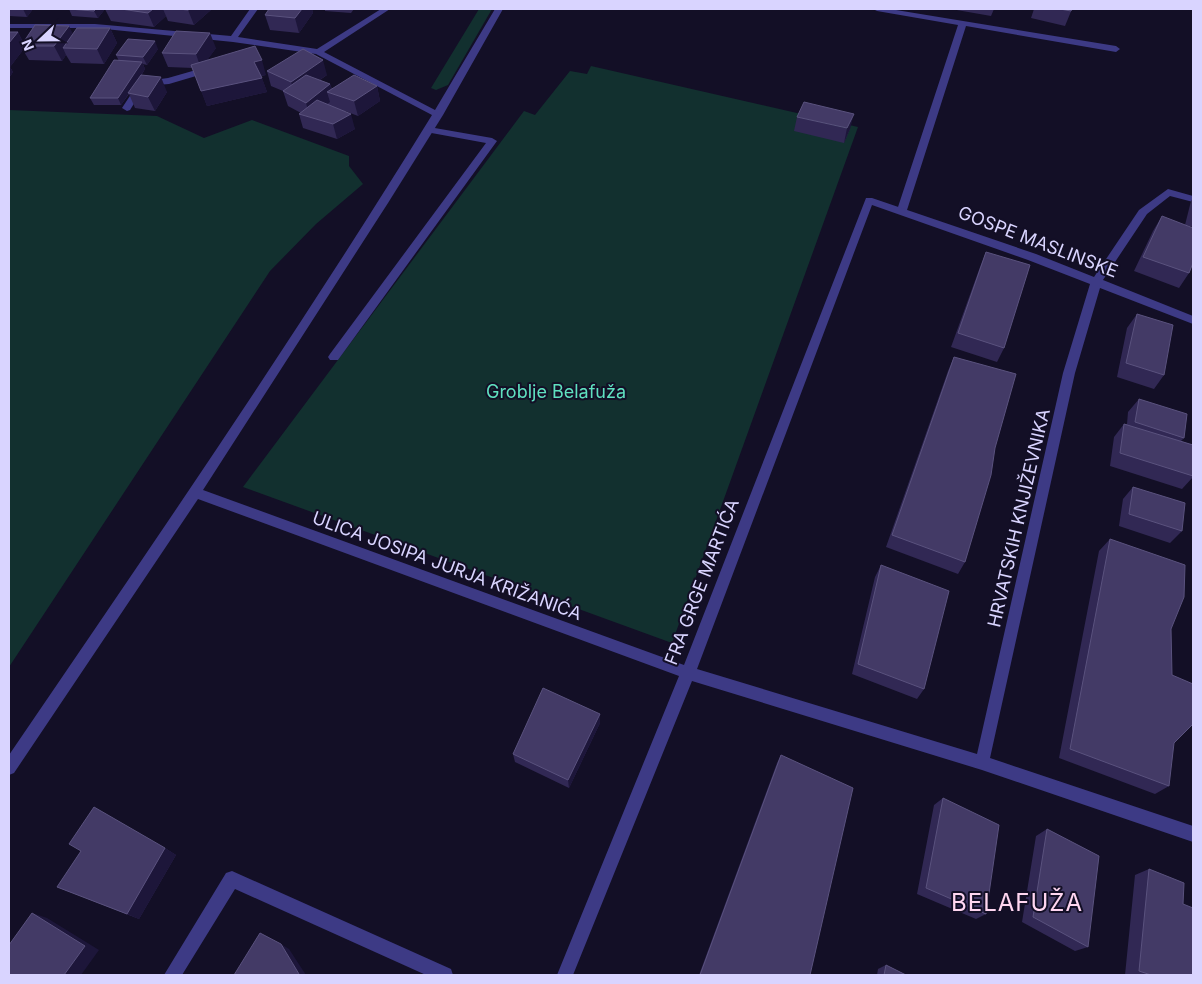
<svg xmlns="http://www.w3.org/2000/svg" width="1202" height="984" font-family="Inter,sans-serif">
<rect width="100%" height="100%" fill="#130f26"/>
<path fill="#12302f" d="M 479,9 L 492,9 L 448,85 L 436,90 L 431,88 Z
M 591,66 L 858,127 L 672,643 L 243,487 L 524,111 L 535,115 L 570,71 L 587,74 Z
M 9,110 L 157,116 L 204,138 L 252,120 L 349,156 L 349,166 L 363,184 L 316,224 L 270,271 L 9,667 Z"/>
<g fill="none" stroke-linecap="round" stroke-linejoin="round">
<path fill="#3d3a85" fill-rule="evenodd" d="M 873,9 L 890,9 L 1116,46 L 1120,49 L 1116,52 L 966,26 L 907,210 L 902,213 L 897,210 L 958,25 L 877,11 Z
M 429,127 L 492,138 L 497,141 L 338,360 L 330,360 L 328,357 L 330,354 L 486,143 L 426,132 L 424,130 Z"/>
<path fill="#3d3a85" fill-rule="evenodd" d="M 250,9 L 258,9 L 238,37 L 317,49 L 381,9 L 390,9 L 324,52 L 435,110 L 495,9 L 503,9 L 443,115 L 388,203 L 203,490 L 684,665 L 866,198 L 872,198 L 1036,254 L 1094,277 L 1139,210 L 1168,189 L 1193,196 L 1193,202 L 1170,196 L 1147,214 L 1103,280 L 1193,316 L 1193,324 L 1100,288 L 1075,373 L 990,758 L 1193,826 L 1193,842 L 982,770 L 692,681 L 573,975 L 557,975 L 679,676 L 198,499 L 14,773 L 9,775 L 9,755 C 153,544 297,334 432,115 L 316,54 L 233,42 L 95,28 L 9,28 L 9,24 L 95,24 L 231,36 ZM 872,205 L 1028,260 L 1090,284 L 1063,373 L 977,754 L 697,669 Z
M 210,66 L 214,69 L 213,71 L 169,84 L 145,86 L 130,110 L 127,111 L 122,108 L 139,82 L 168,78 Z
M 232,871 L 451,969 L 453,975 L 426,975 L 235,889 L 182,975 L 164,975 L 226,873 Z"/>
</g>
<path fill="#312854" d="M 9,9 L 33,9 L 27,17 L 9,16 Z
M 69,9 L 105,9 L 98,18 L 72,16 Z
M 105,9 L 212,9 L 194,25 L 168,21 L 166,16 L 154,27 L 111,21 Z
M 269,9 L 312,9 L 313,13 L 299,33 L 270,30 L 265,15 Z
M 325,9 L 354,9 L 351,13 L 325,11 Z
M 951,9 L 994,9 L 991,16 Z
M 1034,9 L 1072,9 L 1065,26 L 1031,18 Z
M 110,28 L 117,43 L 104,64 L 71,63 L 66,55 L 62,61 L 29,60 L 23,50 L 10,67 L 13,72 L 9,78 L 9,32 L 18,32 L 23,42 Z
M 216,48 L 207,60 L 266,75 L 261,76 L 267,92 L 207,106 L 193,68 L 168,67 L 162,53 Z
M 158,49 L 147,65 L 143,64 L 145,69 L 141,76 L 167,92 L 155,111 L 135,108 L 129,94 L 121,105 L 94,105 L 90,98 L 119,61 L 116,55 Z
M 267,71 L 327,75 L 320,80 L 330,84 L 332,89 L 377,86 L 380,101 L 358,116 L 345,111 L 355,129 L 337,139 L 303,128 L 299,114 L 301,113 L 288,106 L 283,91 L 271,86 Z
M 797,117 L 850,129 L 844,143 L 794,131 Z
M 1193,198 L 1193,227 L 1185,225 L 1191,201 Z
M 1162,216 L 1189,273 L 1179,288 L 1134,271 L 1153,231 Z
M 986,252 L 1004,348 L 997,362 L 951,347 L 980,267 Z
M 1137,314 L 1164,375 L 1154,389 L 1117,377 L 1127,328 Z
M 954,357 L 995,448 L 965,562 L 958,574 L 886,547 L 948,371 Z
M 1139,399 L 1184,438 L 1181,441 L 1193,445 L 1193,477 L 1182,489 L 1110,466 L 1114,437 L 1124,424 L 1127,424 L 1128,412 Z
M 1133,487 L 1182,531 L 1170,543 L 1119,526 L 1123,499 Z
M 1110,539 L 1171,629 L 1169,786 L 1155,794 L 1059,758 L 1099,551 Z
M 881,565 L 924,689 L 917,699 L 852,674 L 875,577 Z
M 600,723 L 569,788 L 515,762 L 513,754 Z
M 781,755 L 810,975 L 699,975 L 777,763 Z
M 943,798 L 986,914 L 976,919 L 917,894 L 934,805 Z
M 1047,829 L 1088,947 L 1075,951 L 1022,922 L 1036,836 Z
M 165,848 L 176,855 L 139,919 L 57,887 Z
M 1149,869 L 1183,904 L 1193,975 L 1125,975 L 1135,875 Z
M 886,965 L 906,975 L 877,975 L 878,969 Z"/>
<path fill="#1d163a" d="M 23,9 L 33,9 L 27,17 Z
M 96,9 L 105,9 L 98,18 L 94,11 Z
M 153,9 L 163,9 L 166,16 L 154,27 L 148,13 Z
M 190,9 L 212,9 L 194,25 L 188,10 Z
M 302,9 L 312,9 L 313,13 L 299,33 L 295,18 Z
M 69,26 L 76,40 L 63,48 L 66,55 L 62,61 L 54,46 Z
M 110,28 L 117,43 L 104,64 L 97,49 Z
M 18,32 L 25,46 L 21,46 L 23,50 L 10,67 L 13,72 L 9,78 L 9,43 Z
M 210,33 L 216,48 L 201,69 L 196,54 Z
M 155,41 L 158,49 L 147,65 L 143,57 Z
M 262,60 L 266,75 L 259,76 L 254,62 Z
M 323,60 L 327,75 L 295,96 L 291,82 Z
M 142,62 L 145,69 L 121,105 L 118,98 Z
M 161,77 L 167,92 L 155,111 L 148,97 Z
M 262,78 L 267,92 L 207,106 L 201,91 Z
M 330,84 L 333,94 L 327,92 L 330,102 L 310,118 L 306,103 Z
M 377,86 L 380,101 L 358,116 L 354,101 Z
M 351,114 L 355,129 L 337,139 L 333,124 Z
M 854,114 L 850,129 L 844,143 L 847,128 Z
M 600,714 L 600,723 L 569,788 L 568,780 Z
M 165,848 L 176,855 L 139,919 L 127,914 Z
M 32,913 L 47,918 L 99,950 L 81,975 L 64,975 Z
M 281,944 L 289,949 L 306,975 L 299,975 Z"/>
<path fill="#433a66" stroke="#5a527e" d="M 69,9 L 96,9 L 94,11 Z
M 121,9 L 153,9 L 148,13 Z
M 178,9 L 190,9 L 188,10 Z
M 269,9 L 302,9 L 295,18 L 265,15 Z
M 1060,9 L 1072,9 L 1071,11 Z
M 35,25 L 69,26 L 54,46 L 21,46 Z
M 77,28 L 110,28 L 97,49 L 63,48 Z
M 176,31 L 210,33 L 196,54 L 162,53 Z
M 9,32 L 18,32 L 9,43 Z
M 128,39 L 155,41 L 143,57 L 116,55 Z
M 255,46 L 262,60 L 254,62 L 262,78 L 201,91 L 191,65 Z
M 303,49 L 323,60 L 291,82 L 267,71 Z
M 114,60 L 142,62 L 118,98 L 90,98 Z
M 141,75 L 161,77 L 148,97 L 128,93 Z
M 306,75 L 330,84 L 306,103 L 283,91 Z
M 354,75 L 377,86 L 354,101 L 327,92 Z
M 317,100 L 351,114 L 333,124 L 299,114 Z
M 804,102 L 854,114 L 847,128 L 797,117 Z
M 1162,216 L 1193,228 L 1193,263 L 1189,273 L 1143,257 Z
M 986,252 L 1030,265 L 1004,348 L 958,333 Z
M 1137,314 L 1173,325 L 1164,375 L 1126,363 Z
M 954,357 L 1016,374 L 995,448 L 991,475 L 965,562 L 892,535 Z
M 1139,399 L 1187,414 L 1184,438 L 1135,422 Z
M 1124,424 L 1193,445 L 1193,476 L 1120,453 Z
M 1133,487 L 1185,503 L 1182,531 L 1129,514 Z
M 1110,539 L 1185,565 L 1184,597 L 1171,629 L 1172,675 L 1193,684 L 1193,724 L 1174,743 L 1169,786 L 1070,749 Z
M 881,565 L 949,591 L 924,689 L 858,664 Z
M 543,688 L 600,714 L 568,780 L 513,754 Z
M 781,755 L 853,788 L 810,975 L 700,975 Z
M 943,798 L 999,825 L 986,914 L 926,888 Z
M 94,807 L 165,848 L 127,914 L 57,887 L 81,851 L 69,844 Z
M 1047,829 L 1099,856 L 1088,947 L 1033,917 Z
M 1149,869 L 1184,883 L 1183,904 L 1193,908 L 1193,975 L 1151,975 L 1139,971 Z
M 32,913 L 85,946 L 64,975 L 9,975 L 9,945 Z
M 260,933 L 281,944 L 299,974 L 299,975 L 234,975 Z
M 886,965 L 906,975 L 884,975 Z"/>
<g text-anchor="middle" stroke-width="4" stroke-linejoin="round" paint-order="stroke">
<g font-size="18" fill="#d9d4ff" stroke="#130f26">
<text transform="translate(1038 242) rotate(21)" y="6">GOSPE MASLINSKE</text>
<text transform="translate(1019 518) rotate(-77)" y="6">HRVATSKIH KNJIŽEVNIKA</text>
<text transform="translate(447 566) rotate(20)" y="6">ULICA JOSIPA JURJA KRIŽANIĆA</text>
<text transform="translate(702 582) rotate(-69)" y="6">FRA GRGE MARTIĆA</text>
</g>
<g font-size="18" fill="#5fe0c0" stroke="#130f26">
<text x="556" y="398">Groblje Belafuža</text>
</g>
<g font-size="24" letter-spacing="1" fill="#ffd6f0" stroke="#130f26">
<text x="1017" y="911">BELAFUŽA</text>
</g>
</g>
<rect width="1202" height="984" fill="none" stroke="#d9d4ff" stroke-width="20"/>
<g transform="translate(40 40) rotate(248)" stroke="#130f26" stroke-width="4" paint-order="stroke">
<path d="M0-4L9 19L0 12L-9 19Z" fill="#d9d4ff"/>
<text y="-8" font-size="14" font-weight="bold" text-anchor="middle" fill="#d9d4ff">N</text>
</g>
</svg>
